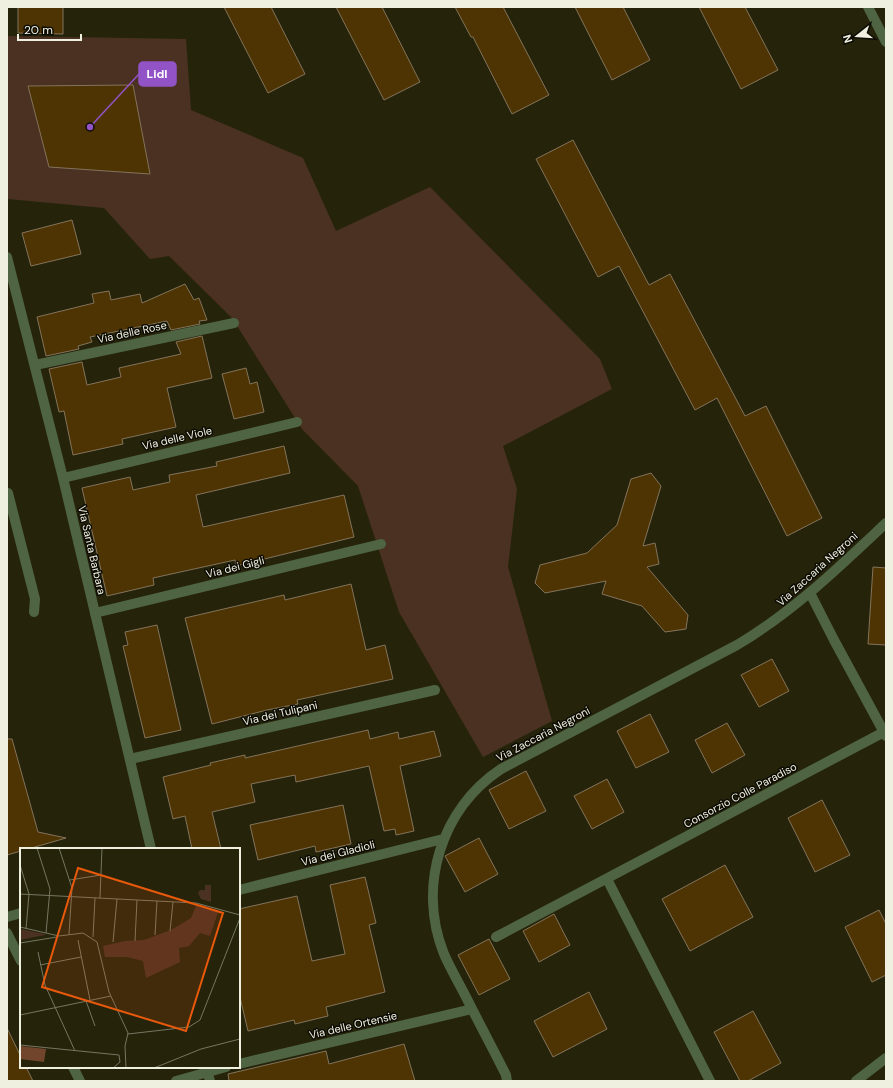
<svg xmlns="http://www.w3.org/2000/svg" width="893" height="1088" font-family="'DM Sans',sans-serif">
<rect width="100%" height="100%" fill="#25240b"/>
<path fill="#4b3122" d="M 7,36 L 186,39 L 191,110 L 303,158 L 336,231 L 430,187 L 600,359 L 612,389 L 503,446 L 517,489 L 508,567 L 552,721 L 483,757 L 399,612 L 358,486 L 302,429 L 232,318 L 169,256 L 150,259 L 104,208 L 8,199 Z"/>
<path fill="#4d3402" stroke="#83735b" d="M 18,7 L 63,7 L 63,34 L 18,33 Z
M 224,7 L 271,7 L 305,74 L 268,93 Z
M 336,7 L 382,7 L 420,82 L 384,100 Z
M 455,7 L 503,7 L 549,95 L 512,114 L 473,37 L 471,37 Z
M 575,7 L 623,7 L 650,60 L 612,80 Z
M 699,7 L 745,7 L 778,70 L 741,89 Z
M 133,85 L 150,174 L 49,167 L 28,86 Z
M 573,140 L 649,285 L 670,274 L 745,416 L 766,406 L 822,518 L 787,536 L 717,398 L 695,410 L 619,266 L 598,277 L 536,159 Z
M 72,220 L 81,254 L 31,266 L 22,233 Z
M 185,284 L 194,300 L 199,298 L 207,320 L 199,321 L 200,324 L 171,330 L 167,321 L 90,337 L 92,342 L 78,346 L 79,349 L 46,356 L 37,317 L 94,303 L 92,294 L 109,291 L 111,300 L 140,294 L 142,303 Z
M 202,336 L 212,378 L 167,388 L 176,427 L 122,439 L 123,444 L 73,455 L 64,411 L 59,412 L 49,369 L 82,362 L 87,385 L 121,377 L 119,368 L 181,354 L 176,342 Z
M 246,368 L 250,384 L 257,382 L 264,412 L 234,419 L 222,374 Z
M 284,446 L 290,473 L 196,495 L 203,527 L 344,495 L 354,537 L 236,566 L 235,560 L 153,578 L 154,585 L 107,596 L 82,488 L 130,477 L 133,490 L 170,482 L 169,475 L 217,466 L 216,462 Z
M 651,473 L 661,486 L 643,546 L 655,543 L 659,564 L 647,567 L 688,615 L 686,629 L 665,632 L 642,606 L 602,594 L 606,581 L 545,593 L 535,583 L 540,565 L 587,553 L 617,525 L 631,479 Z
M 873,567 L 886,568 L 886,645 L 868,644 Z
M 351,584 L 366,650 L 385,645 L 393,679 L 297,700 L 298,704 L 267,710 L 212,724 L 185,618 L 284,595 L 285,600 Z
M 157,625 L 181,730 L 145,738 L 123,646 L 128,645 L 125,632 Z
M 772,659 L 789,691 L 759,707 L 741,675 Z
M 650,714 L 669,752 L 636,768 L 617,731 Z
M 727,723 L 745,755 L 712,773 L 695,740 Z
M 368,730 L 370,739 L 398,732 L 399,739 L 434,731 L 441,756 L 400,766 L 414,831 L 396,835 L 395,829 L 384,831 L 369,766 L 296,782 L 295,775 L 251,784 L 255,802 L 212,812 L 221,849 L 192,849 L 185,816 L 173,819 L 163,777 L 211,765 L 210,763 L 245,755 L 245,758 Z
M 7,739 L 12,739 L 38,832 L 66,838 L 28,849 L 21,849 L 21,851 L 7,855 Z
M 526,771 L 546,811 L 509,829 L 489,790 Z
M 607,779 L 624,812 L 592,829 L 574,796 Z
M 822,800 L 850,855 L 815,872 L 788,818 Z
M 343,805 L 351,844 L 316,852 L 315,846 L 258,860 L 250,825 Z
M 479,838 L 498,874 L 465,892 L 445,856 Z
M 725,865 L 753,917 L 690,951 L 662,899 Z
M 365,877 L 376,923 L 369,925 L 385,992 L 326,1007 L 328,1016 L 295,1024 L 294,1020 L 248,1031 L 239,993 L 239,909 L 297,896 L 312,961 L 345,954 L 330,885 Z
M 879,910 L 886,924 L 886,975 L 872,982 L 845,927 Z
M 554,914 L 570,945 L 539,962 L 523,931 Z
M 489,939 L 510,979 L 479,995 L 458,955 Z
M 589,992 L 607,1029 L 553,1057 L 534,1021 Z
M 753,1011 L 781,1063 L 748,1081 L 740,1081 L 714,1032 Z
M 7,1028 L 21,1057 L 21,1067 L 26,1067 L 33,1081 L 7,1081 Z
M 404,1044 L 415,1081 L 229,1081 L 228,1074 L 326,1051 L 329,1064 Z"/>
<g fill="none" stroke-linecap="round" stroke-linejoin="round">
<path stroke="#4f6442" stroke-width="10" d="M 8,493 L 35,599 L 34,612"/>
<path stroke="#4f6442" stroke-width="10" d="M 868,7 L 886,42
M 35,365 L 234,323
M 63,478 L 297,422
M 810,593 L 834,640 L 886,736
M 95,613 L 381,544
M 130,759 L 435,690
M 607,879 L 710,1081
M 239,890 L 443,839
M 7,917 L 21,913
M 7,933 L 21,961
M 496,937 L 884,732
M 239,1064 L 472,1009
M 73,1067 L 80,1081
M 176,1081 L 226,1067
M 507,1081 L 506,1075 C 493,1049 479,1023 466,997 C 459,983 450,968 444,954 C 417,886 441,809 501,769 L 737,645 C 794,611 838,568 886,523
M 856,1081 L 886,1058"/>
<path stroke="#4f6442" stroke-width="10" d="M 7,257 L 63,478 L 151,849
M 206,1067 L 210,1081"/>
</g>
<g text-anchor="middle" stroke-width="3" stroke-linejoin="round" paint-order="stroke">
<g font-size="11" fill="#f0f0e1" stroke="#0d0c04">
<text transform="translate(132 332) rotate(-12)" y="4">Via delle Rose</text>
<text transform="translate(177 438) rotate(-13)" y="4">Via delle Viole</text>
<text transform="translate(92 550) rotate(77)" y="4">Via Santa Barbara</text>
<text transform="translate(235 567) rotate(-14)" y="4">Via dei Gigli</text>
<text transform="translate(817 569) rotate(-42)" y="4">Via Zaccaria Negroni</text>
<text transform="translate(280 713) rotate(-13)" y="4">Via dei Tulipani</text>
<text transform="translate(543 734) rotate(-28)" y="4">Via Zaccaria Negroni</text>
<text transform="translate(740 795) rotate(-28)" y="4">Consorzio Colle Paradiso</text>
<text transform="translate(338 853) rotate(-14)" y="4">Via dei Gladioli</text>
<text transform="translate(353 1025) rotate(-13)" y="4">Via delle Ortensie</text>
</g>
</g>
<g transform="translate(20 848)">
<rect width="220" height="220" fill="#25240b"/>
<path d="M 185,37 L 191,37 L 191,54 L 181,51 L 178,45 L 180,42 L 185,42 ZM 176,58 L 198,64 L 190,88 L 180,85 L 169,98 L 159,100 L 160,114 L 126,130 L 123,113 L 107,109 L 85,109 L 83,98 L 105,93 L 124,92 L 151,82 L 171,70 ZM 0,81 L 25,86 L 25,87 L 0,92 Z" fill="#4b3122"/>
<path d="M 0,198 L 26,201 L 24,214 L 0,211 Z" fill="#70452c"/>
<path fill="none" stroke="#767661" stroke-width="1" d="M 17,0 L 30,41 L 26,85M 39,0 L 52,40 L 49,86M 0,17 L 9,46 L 6,81M 50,32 L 81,27M 0,46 L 176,55 L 220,67M 80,50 L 82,0M 0,79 L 39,88 L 63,85 L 77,94 L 89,144 L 108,185 L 105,198 L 106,220M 150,83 L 153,54M 135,87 L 137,53M 73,89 L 75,50M 58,92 L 70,152M 115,93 L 117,52M 93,94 L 97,51M 0,95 L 37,89M 18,104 L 25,137 L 55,203M 20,117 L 61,109M 66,153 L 75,178M 0,167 L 91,148M 108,186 L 169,179 L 180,172 L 220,70M 0,197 L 99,207 L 100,214 L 93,220M 134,220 L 181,201 L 220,191"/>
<path fill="#e8590c" fill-opacity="0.15" stroke="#e8590c" stroke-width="2" d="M 58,20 L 203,65 L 166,183 L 22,139 Z"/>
<rect width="220" height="220" fill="none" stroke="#f0f0e1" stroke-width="2"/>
</g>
<path fill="none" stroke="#9253c6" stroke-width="1.5" d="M90 127L139 74"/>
<circle fill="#9253c6" stroke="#0d0c04" stroke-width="1.5" cx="90" cy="127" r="4"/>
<rect fill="#9253c6" stroke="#9253c6" stroke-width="1.5" x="139" y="62" width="37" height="24" rx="4"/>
<g font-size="12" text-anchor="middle" font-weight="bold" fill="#fff">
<text x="157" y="78">Lidl</text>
</g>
<rect width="893" height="1088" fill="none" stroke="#f0f0e1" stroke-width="16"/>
<g transform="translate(857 36) rotate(253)" stroke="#0d0c04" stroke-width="3" paint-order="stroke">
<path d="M0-3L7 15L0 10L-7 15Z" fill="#f0f0e1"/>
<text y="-6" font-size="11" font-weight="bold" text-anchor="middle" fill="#f0f0e1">N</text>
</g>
<path d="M18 34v6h63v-6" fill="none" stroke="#f0f0e1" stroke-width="2"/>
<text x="24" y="34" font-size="12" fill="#f0f0e1" stroke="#0d0c04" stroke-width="3" paint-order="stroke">20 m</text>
</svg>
